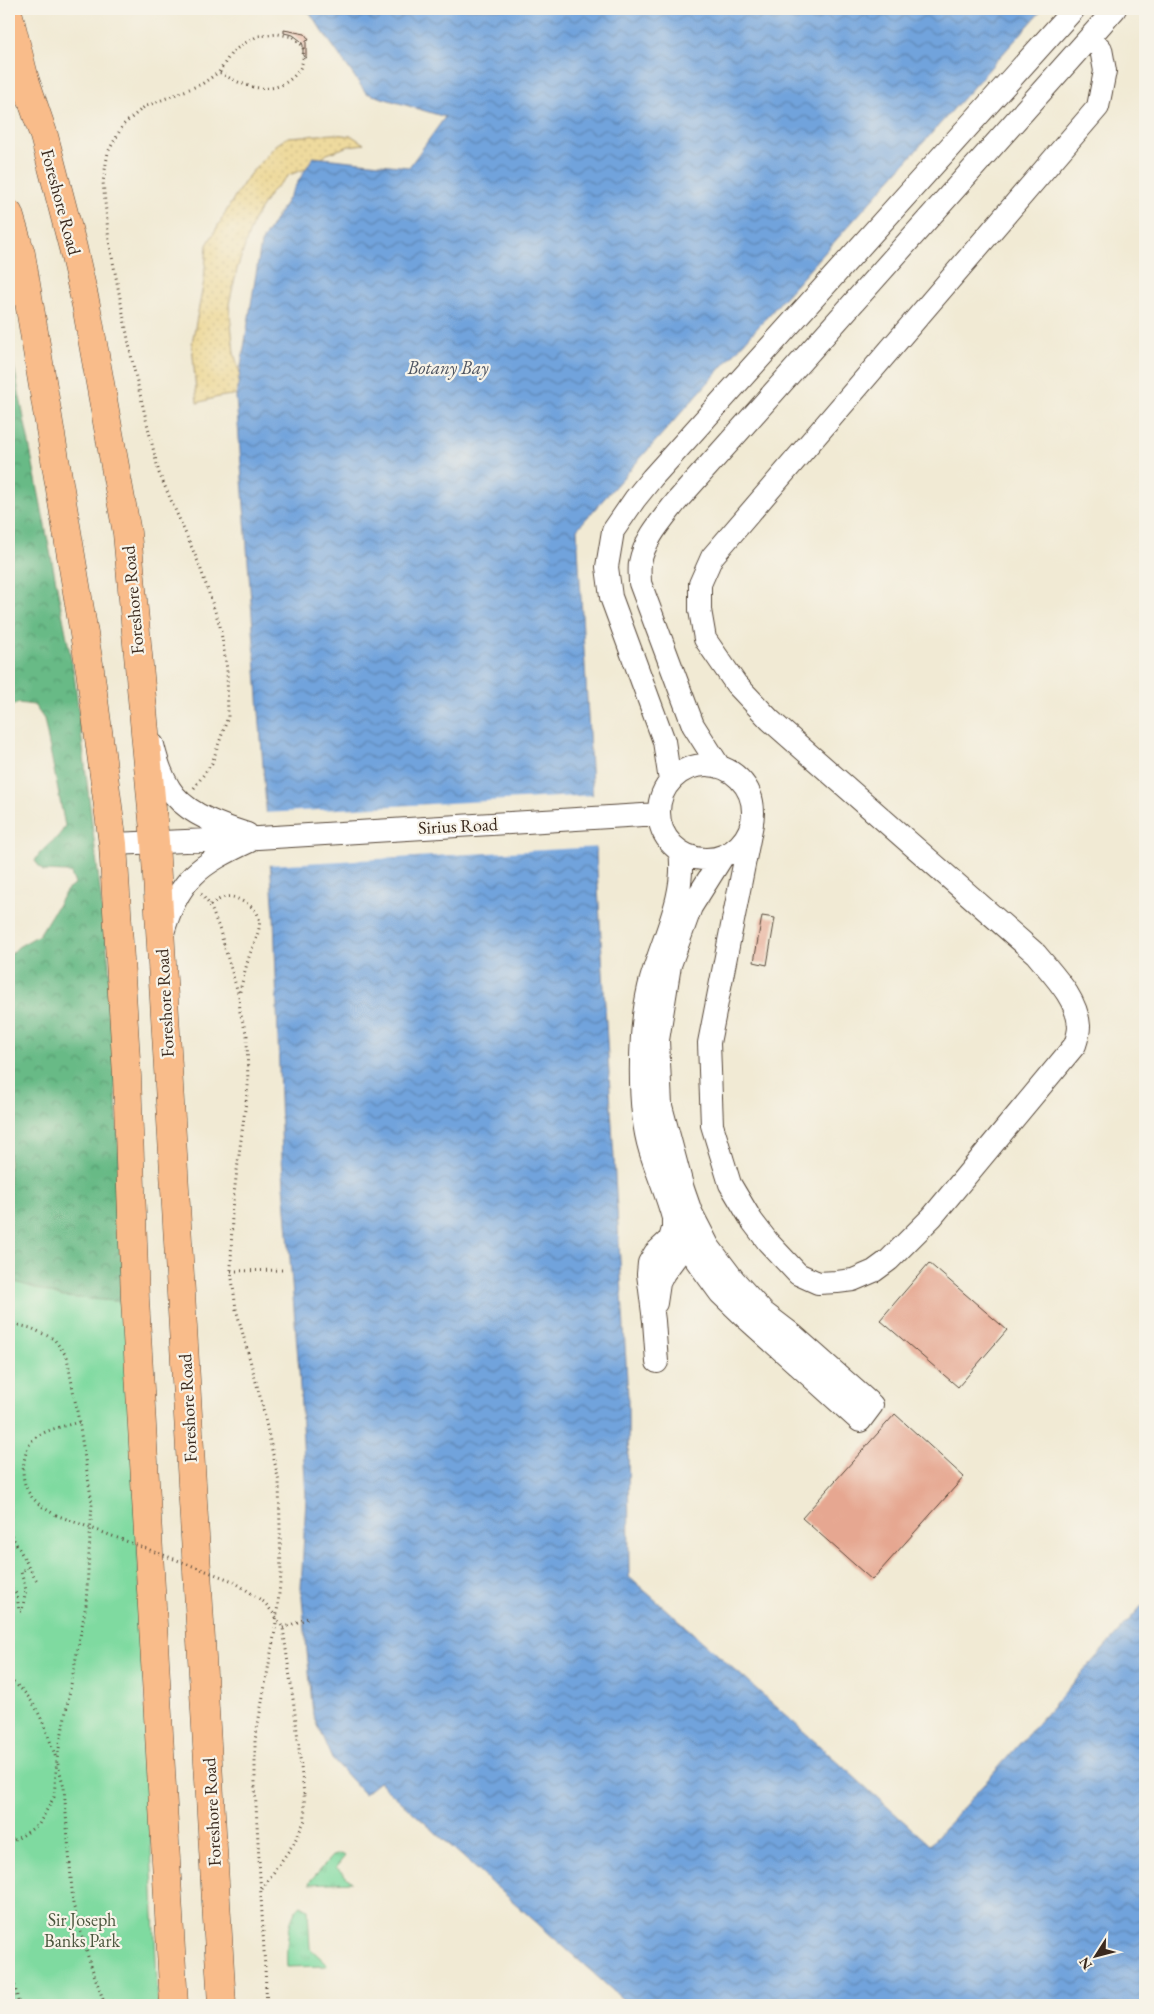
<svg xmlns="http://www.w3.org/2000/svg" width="1154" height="2014" font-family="'EB Garamond',serif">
<defs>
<pattern id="grass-tufts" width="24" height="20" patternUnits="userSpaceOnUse" patternTransform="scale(1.25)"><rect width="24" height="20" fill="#7fdaa0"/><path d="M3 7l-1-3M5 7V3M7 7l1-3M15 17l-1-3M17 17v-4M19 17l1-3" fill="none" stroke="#6fbb89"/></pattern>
<pattern id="forest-crowns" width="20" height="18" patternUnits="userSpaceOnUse" patternTransform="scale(1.25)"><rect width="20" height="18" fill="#67ba86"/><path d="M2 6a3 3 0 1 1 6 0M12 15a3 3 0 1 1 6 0" fill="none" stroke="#56976d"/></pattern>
<pattern id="sand-dots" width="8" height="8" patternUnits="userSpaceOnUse" patternTransform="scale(1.25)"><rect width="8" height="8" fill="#eeda9e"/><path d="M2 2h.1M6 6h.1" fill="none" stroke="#cdbb88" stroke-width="1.8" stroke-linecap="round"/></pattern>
<pattern id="water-waves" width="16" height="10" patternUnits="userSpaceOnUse" patternTransform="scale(1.25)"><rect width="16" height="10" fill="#71a3dc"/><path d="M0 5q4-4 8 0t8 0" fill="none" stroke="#5e85b2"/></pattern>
</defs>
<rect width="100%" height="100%" fill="#f7f3e8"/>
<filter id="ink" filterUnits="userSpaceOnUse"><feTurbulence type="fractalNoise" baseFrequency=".02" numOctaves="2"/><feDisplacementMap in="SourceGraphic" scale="10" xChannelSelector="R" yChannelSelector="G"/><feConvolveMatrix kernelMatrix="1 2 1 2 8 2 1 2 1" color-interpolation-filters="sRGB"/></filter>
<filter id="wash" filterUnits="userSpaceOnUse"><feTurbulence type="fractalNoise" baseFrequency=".0096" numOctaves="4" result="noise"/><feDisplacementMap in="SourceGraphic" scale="20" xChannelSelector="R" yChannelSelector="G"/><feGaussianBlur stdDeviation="1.12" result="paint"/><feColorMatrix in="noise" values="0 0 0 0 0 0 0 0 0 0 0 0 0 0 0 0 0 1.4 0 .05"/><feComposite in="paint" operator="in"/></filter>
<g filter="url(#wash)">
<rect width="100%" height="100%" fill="#f1ead4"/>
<path fill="url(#grass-tufts)" stroke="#5d825f" d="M 340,1854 L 345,1856 L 336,1867 L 352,1882 L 309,1884 L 310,1881 L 332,1856 Z
M 301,1905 L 308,1909 L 310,1948 L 328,1965 L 326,1966 L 287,1967 C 286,1951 287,1915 301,1905 Z"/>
<path fill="url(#forest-crowns)" stroke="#517252" d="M 9,341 L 74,674 L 109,964 L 127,1302 L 63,1297 L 9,1280 L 9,956 L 18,947 L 39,935 L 66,891 L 75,884 L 71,874 L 66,872 L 43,871 L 35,861 C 42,846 58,841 65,826 L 44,719 L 34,705 L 18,703 L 9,707 Z"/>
<path fill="url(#sand-dots)" stroke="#94825e" d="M 334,134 L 352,136 L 364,144 L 349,146 L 327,154 L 313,166 L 289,175 L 271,192 L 254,219 L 237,269 L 229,304 L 234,353 L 247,398 C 232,391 212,399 197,403 L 192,343 L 204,281 L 207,245 L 235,196 L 250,174 L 276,145 L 288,137 Z"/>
<path fill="#7fdaa0" stroke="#5d825f" d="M 9,1280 L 63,1297 L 127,1302 L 158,2005 L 9,2005 Z"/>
<path fill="url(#water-waves)" stroke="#56667d" d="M 298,9 L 1043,9 L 577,529 L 628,1396 L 629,1577 L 743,1677 L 930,1845 L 1145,1602 L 1145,2005 L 629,2005 L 379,1782 L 364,1794 L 332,1759 L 313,1715 L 301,1588 L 306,1498 L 299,1371 L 282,1160 L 274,916 L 236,397 L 261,243 L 313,157 L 409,167 L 445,117 L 366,93 L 309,12 Z"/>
<path fill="#f1ead4" d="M 596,795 L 599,847 L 268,865 L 264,813 Z"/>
<g id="blocks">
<path fill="#e6a791" d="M 284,30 L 305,34 L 309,40 L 306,41 L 306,58 L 303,56 L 303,45 L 301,41 L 293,35 L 284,33 Z
M 762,916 L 775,918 L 767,965 L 754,962 Z
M 929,1263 L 1007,1330 L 958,1387 L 880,1320 Z
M 895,1414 L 964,1477 L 872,1580 L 802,1518 Z"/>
</g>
</g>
<g filter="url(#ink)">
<use href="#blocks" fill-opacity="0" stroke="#564739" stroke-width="1"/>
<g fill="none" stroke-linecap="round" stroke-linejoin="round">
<g stroke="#564739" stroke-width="24">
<path id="minor" d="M 153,745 C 157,762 164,783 175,796 C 192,816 223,826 247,834
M659 812a47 47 0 1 1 94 0a47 47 0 1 1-94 0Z
M 719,766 L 693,725 L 640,583 C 640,577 639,570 640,563 C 644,540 662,520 676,502 L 1115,9
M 670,781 L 664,741 L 611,597 L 607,567 L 613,531 L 635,499 L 652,478 L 1074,9
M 752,824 L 709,1043 L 712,1125 L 730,1184 L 752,1221 L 768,1242 L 798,1274 L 818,1283 L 837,1282 L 853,1280 L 874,1271 L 889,1260 L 932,1217 L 1075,1045 C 1077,1039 1079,1032 1079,1026 C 1077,998 1053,975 1036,954 L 770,720 L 736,684 L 705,639 L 700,610 L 700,584 L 712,557 L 1098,107 L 1105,71 L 1101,49 L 1090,38
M 113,844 L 258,838 L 659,814
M 163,933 C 178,879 200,864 250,841
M 673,1218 L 685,1245 L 720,1293 L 747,1319 L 860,1421 L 872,1405 L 793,1335 L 763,1312 L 734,1280 L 709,1247 L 691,1212 L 683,1189 L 661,1106 L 658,1040 L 670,965 L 691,907 L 723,856
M 656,1303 L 659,1283 L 664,1273 L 685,1245 L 690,1232
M 657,1362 L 654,1321 L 648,1274 L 649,1263 L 655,1253 L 670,1239 L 673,1229 L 673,1218 C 667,1195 657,1173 650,1150 C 637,1108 639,1029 649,987 C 660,942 687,898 680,851"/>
</g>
<g stroke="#564739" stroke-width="29">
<path id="major" d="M 9,16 L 25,80 L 44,136 L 73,248 L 86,305 L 127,533 L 155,842 L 222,2005
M 9,214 L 21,254 L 90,670 L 113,844 L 127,1076 L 135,1299 L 174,2005"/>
</g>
<path stroke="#564739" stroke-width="3" stroke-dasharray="1 4" stroke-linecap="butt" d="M 194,788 L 212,763 L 228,717 L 227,669 L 220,626 L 199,564 L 159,473 L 133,365 L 109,241 L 103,182 L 108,152 L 123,125 L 144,107 L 202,84 L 219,72 L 232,52 L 245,43 L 258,36 L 278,34 L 293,37 L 303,46 C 304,60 303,68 292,78 C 269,98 241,85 219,72
M 201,894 L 210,905 L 219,928 L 239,996 L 240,1012 L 247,1036 L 248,1086 L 232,1209 L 231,1271 L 236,1309 L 261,1400 L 279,1482 L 281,1575 L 275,1631 L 255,1740 L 255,1787 L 267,2005
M 210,905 C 223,897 228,893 242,901 C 271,915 257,934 249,957 C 245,970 242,983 239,995
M 231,1271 L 286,1270
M 9,1323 L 31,1328 L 54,1339 L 67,1357 L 79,1422 L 92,1503 L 86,1605 L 57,1759 L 54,1797 L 39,1824 L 25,1834 L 9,1843
M 56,1515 C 31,1502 18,1486 25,1457 C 26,1451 30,1441 36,1437 C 48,1429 65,1426 79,1422
M 9,1531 L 38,1583
M 9,1585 L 17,1595 L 19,1611 L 22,1611 L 26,1590 L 21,1572 L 27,1567 L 33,1572
M 283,1628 L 308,1618
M 9,1680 C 37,1696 46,1730 56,1758
M 58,1764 L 64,1788 L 73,1904 L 89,1960 L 105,2005
M 262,1889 L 294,1843 L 305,1820 L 304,1794
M 9,1961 L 19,2005"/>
<use href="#minor" stroke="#fff" stroke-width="22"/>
<use href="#major" stroke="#f9bc8a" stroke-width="28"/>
<path stroke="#564739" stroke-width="3" stroke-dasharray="1 4" stroke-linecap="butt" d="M 56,1515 L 233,1581 L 264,1602 L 274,1614 L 283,1628 L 295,1713 L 304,1794"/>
</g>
</g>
<g text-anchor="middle" stroke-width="4.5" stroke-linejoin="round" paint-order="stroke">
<g font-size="18" fill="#3b2a1e" stroke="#f7f3e8">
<text transform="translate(61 202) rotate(75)" y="6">Foreshore Road</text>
<text transform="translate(133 600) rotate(-95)" y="6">Foreshore Road</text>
<text transform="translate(458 826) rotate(-3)" y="6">Sirius Road</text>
<text transform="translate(165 1003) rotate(-93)" y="6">Foreshore Road</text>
<text transform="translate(188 1408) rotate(-93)" y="6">Foreshore Road</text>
<text transform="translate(212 1812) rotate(-93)" y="6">Foreshore Road</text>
</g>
<g font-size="18" fill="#4c563e" stroke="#f7f3e8">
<text x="82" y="1926">Sir Joseph<tspan x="82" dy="21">Banks Park</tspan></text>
</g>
<g font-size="19" font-style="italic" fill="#4e5460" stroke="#f7f3e8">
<text x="448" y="374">Botany Bay</text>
</g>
</g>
<rect width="1154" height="2014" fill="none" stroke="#f7f3e8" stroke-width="30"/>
<g transform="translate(1096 1956) rotate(234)" stroke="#f7f3e8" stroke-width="4" paint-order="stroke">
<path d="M0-4L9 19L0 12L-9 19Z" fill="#3b2a1e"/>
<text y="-8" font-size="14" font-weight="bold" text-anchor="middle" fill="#3b2a1e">N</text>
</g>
</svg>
